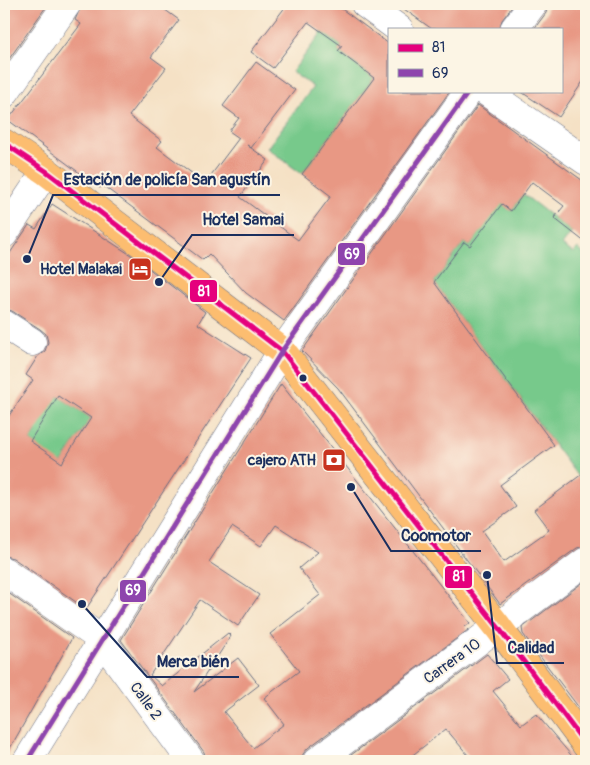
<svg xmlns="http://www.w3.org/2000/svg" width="590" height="765" font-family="Pangolin,sans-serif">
<rect width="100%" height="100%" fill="#fcf5e5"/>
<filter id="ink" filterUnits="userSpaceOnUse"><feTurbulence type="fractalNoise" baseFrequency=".02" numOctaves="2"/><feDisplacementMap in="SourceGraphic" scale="10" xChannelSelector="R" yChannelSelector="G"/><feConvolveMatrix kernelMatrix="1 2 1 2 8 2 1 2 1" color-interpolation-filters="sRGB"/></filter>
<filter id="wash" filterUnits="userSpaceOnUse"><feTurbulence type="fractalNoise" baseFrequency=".0096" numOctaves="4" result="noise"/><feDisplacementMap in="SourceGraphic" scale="20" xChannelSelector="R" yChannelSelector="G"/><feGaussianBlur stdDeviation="1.12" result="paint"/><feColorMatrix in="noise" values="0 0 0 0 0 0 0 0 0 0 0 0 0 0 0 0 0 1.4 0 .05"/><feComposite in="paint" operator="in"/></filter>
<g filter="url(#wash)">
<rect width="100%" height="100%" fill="#f5e1c5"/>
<path fill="#77c98b" stroke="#497c74" d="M 322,32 L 342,46 L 338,51 L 374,78 L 302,174 L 267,148 L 313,87 L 292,72 Z
M 523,194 L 572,232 L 562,245 L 573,253 L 578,248 L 586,257 L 586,471 L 578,477 L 434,282 L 464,242 L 470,246 L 501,203 L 511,211 Z
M 58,396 L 91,418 L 46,487 L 37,446 L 30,441 L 36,432 L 32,429 Z"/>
<g id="blocks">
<path fill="#e89884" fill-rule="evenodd" d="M 4,4 L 48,4 L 4,66 Z
M 82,4 L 157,4 L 179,20 L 151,57 L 166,68 L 129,116 L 162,141 L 157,147 L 205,183 L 239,138 L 229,131 L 239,118 L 223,106 L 256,62 L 295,90 L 251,148 L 247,145 L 268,160 L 240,197 L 298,240 L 331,196 L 302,174 L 374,78 L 338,51 L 342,46 L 308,22 L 273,68 L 251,52 L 286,6 L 283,4 L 335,4 L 389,44 L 389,91 L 450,91 L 284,321 L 246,293 L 209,254 L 203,260 L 102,185 L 100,188 L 8,120 L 81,24 L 75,20 Z
M 397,4 L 514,4 L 502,20 L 499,29 L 432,29 Z
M 548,4 L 586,4 L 586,77 L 559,117 L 520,91 L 561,91 L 561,29 L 534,29 L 546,13 Z
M 478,105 L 586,183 L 586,243 L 554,218 L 564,206 L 532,182 L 511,211 L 502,204 L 470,246 L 464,242 L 434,282 L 554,445 L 500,485 L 516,507 L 482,531 L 504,562 L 549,530 L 534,510 L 586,471 L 586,546 L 577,548 L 500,604 L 338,388 L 302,351 Z
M 52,204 L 134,257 L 205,312 L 198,324 L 251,358 L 86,609 L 13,558 L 4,556 L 4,423 L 33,380 L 26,375 L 38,356 L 45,351 L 48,342 L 46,334 L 40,329 L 12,311 L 4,309 L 4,262 L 29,225 L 36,229 ZM 58,396 L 91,418 L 62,463 L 30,441 Z
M 281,384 L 470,623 L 465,627 L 468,630 L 308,748 L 303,754 L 302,761 L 206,761 L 204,752 L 121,640 ZM 276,525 L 318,552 L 299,568 L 320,595 L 270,634 L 299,671 L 264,698 L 284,724 L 253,748 L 224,712 L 259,685 L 238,658 L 194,692 L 231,636 L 228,633 L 162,686 L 150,675 L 200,600 L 238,626 L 259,595 L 209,562 L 232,527 L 261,546 Z
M 586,580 L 586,717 L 523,634 L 522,628 Z
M 4,590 L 72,638 L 4,759 Z
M 487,654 L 508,679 L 493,691 L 521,725 L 536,714 L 576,761 L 473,761 L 446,729 L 405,761 L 343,761 Z"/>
</g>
</g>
<g filter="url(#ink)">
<use href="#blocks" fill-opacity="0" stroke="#676d82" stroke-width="1"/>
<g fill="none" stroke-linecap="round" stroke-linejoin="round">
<g stroke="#676d82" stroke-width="29">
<path id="minor" d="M 365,4 L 399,29
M 514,29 L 533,4
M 485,91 L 586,161
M 4,94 L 67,4
M 4,234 L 46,171
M 4,324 L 32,342
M 4,571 L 101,639 L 191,761
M 27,761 L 282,351 L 469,91
M 317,761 L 586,561"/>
</g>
<g stroke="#676d82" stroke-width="29">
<path id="major" d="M 4,143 L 46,171 L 282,351 L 498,627 L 586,745"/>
</g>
<use href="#minor" stroke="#fff" stroke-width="28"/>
<use href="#major" stroke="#fcbd6f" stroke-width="28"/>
<g stroke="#fcf5e5" stroke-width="9">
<path id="bus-1" d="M 4,143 L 46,171 L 282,351 L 498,627 L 586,745"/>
</g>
<g stroke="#fcf5e5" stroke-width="9">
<path id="bus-2" d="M 27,761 L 282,351 L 469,91"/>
</g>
<use href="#bus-1" stroke="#e5007d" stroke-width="5"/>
<use href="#bus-2" stroke="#8e44ad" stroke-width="5"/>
</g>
</g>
<defs>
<g id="hotel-square" transform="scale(1.25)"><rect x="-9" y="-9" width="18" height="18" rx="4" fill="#c8321e" stroke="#fcf5e5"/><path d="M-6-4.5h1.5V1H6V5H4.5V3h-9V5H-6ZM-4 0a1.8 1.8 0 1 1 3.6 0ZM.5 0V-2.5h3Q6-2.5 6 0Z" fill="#fff"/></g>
<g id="bank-square" transform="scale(1.25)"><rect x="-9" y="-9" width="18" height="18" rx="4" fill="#c8321e" stroke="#fcf5e5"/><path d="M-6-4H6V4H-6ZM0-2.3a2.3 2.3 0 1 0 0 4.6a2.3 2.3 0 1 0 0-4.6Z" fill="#fff"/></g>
</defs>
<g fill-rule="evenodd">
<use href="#hotel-square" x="140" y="269"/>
<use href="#bank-square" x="334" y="460"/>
</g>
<circle fill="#1b2f5e" stroke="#fcf5e5" stroke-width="2" cx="303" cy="378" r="4.5"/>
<g text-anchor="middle" stroke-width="4" stroke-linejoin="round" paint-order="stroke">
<g font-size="15" font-weight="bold" fill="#1b2f5e" stroke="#fcf5e5" text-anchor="end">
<text x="122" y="274">Hotel Malakai</text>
<text x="316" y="465">cajero ATH</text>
</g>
<g font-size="15" fill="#1b2f5e" stroke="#fcf5e5">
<text transform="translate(452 661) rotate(-36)" y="5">Carrera 10</text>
<text transform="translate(146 701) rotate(54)" y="5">Calle 2</text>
</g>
</g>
<path fill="none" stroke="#1b2f5e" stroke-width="2" d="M27 259L53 195H280M159 282L192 235H294M351 487L391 551H481M487 575L497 663H564M82 604L147 677H239"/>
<g fill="#1b2f5e" stroke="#fcf5e5" stroke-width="2">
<circle cx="27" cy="259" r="5"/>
<circle cx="159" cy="282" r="5"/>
<circle cx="351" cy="487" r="5"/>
<circle cx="487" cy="575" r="5"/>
<circle cx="82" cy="604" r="5"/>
</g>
<g font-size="16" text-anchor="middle" font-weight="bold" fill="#1b2f5e" stroke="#fcf5e5" stroke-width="4" stroke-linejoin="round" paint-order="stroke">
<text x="167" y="185">Estación de policía San agustín</text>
<text x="243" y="225">Hotel Samai</text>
<text x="436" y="541">Coomotor</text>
<text x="531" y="653">Calidad</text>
<text x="193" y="667">Merca bién</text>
</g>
<g stroke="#fcf5e5" stroke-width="2">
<rect x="337" y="242" width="29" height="24" rx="5" fill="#8e44ad"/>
<rect x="189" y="279" width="29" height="24" rx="5" fill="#e5007d"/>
<rect x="444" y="565" width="29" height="24" rx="5" fill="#e5007d"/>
<rect x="119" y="579" width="28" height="24" rx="5" fill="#8e44ad"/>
</g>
<g font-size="14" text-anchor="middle" font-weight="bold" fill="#fff">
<text x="352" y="259">69</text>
<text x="204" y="296">81</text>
<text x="459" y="581">81</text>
<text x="133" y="595">69</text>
</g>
<rect width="590" height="765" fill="none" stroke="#fcf5e5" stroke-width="20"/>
<rect x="388" y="28" width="175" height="65" fill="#fcf5e5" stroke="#a2a6af"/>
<rect x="398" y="44" width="25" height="8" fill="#e5007d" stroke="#a2a6af"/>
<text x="432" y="52" font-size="15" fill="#1b2f5e">81</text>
<rect x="398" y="69" width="25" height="8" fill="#8e44ad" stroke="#a2a6af"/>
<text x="432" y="78" font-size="15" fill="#1b2f5e">69</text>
</svg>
